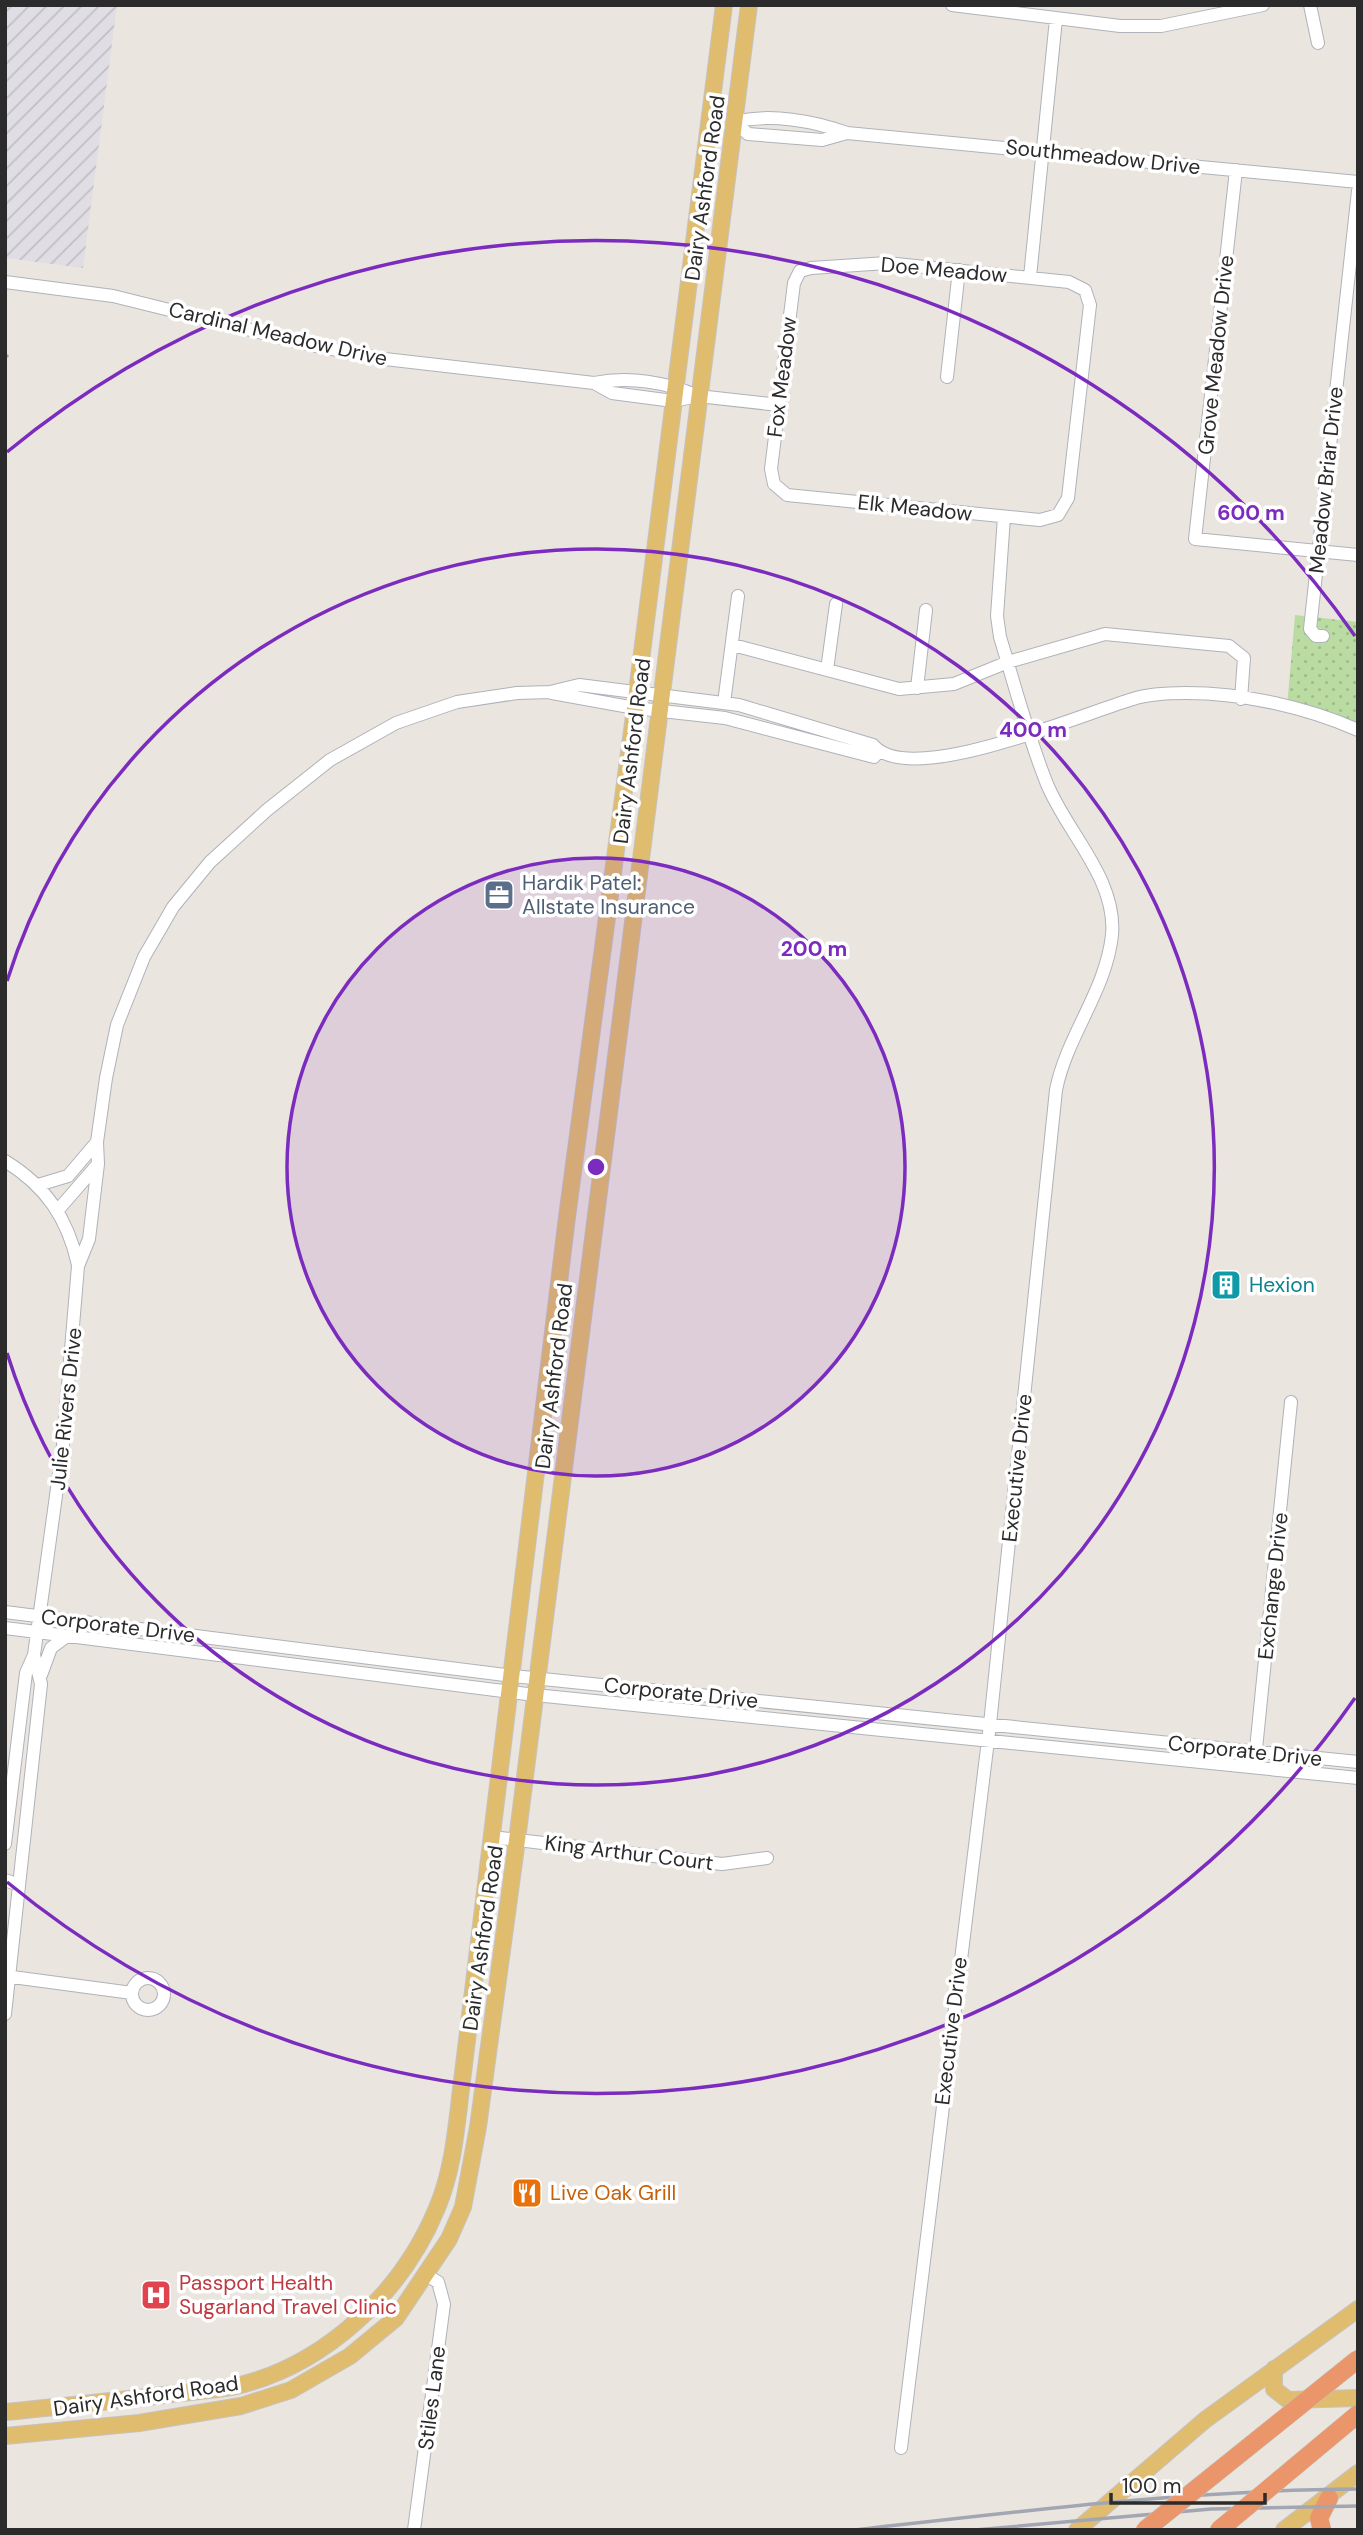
<svg xmlns="http://www.w3.org/2000/svg" width="1363" height="2535" font-family="'DM Sans',sans-serif">
<defs>
<pattern id="industrial-furrows" width="10" height="10" patternUnits="userSpaceOnUse" patternTransform="scale(1.75)"><rect width="10" height="10" fill="#e0dee4"/><path d="M-1 1l2-2M0 10L10 0M9 11l2-2" fill="none" stroke="#c0bfc4"/></pattern>
<pattern id="grass-dots" width="8" height="8" patternUnits="userSpaceOnUse" patternTransform="scale(1.75)"><rect width="8" height="8" fill="#badba2"/><path d="M2 2h.1M6 6h.1" fill="none" stroke="#a0bc8c" stroke-width="1.8" stroke-linecap="round"/></pattern>
</defs>
<rect width="100%" height="100%" fill="#ebe5df"/>
<path fill="url(#industrial-furrows)" d="M 5,5 L 117,5 L 83,268 L 5,258 Z"/>
<path fill="url(#grass-dots)" d="M 1295,615 L 1358,622 L 1358,732 L 1287,707 Z"/>
<g fill="none" stroke-linecap="round" stroke-linejoin="round">
<g stroke="#afb2ba" stroke-width="14">
<path id="minor" d="M 952,5 L 1120,26 L 1161,26 L 1263,5
M 1310,5 L 1318,43
M 735,122 C 770,113 814,121 847,133 L 1358,182
M 735,122 L 748,134 L 822,140 L 847,133
M 1236,170 L 1195,539 L 1358,555
M 887,263 L 1069,282 L 1085,290 L 1090,305 L 1068,498 L 1058,515 L 1040,520 L 787,495 L 774,484 L 771,469 L 794,283 L 800,271 L 811,268 Z
M 1030,277 L 1056,19
M 5,282 L 113,296 L 311,345 L 385,359 L 594,383 C 629,376 666,382 698,396
M 947,377 L 959,270
M 594,383 L 612,393 L 673,401 L 698,396 L 779,405
M 1323,636 L 1316,636 L 1310,629 L 1358,191
M 733,645 L 899,689 L 954,684 L 1008,662 L 1105,634 L 1229,646 L 1244,658 L 1241,699
M 827,670 L 836,604
M 917,688 L 926,610
M 552,693 L 635,708 L 725,718 L 874,757 L 878,752
M 724,703 L 738,596
M 5,1161 C 46,1186 68,1219 78,1265
M 38,1185 L 68,1176 L 97,1142
M 58,1210 L 98,1164
M 5,1612 L 513,1676 L 1358,1762
M 5,1628 L 535,1695 L 1358,1778
M 41,1675 L 51,1648 L 67,1636
M 1255,1759 L 1291,1402
M 492,1837 L 722,1864 L 767,1858
M 5,1844 L 26,1673 L 34,1655 L 63,1445 L 78,1266 L 89,1239 L 98,1164 L 97,1142 L 106,1078 L 117,1025 L 144,957 L 173,907 L 210,862 L 267,810 L 330,760 L 396,723 L 457,702 L 517,693 L 550,692 L 579,685 L 739,705 L 873,745 C 910,789 1084,713 1133,699 C 1148,694 1170,693 1186,693 C 1243,693 1306,707 1358,730
M 5,1880 L 19,1885
M 5,1976 L 132,1993
M132 1994a16 16 0 1 1 32 0a16 16 0 1 1-32 0Z
M 5,2014 L 41,1684 L 34,1655
M 901,2448 L 990,1724 L 1056,1090 C 1067,1035 1106,991 1112,935 C 1117,879 1067,833 1047,784 C 1028,737 1015,686 1000,637 L 997,616 L 1004,517
M 414,2530 L 444,2304 L 438,2282 L 426,2275"/>
</g>
<g stroke="#c4c4c4" stroke-width="18">
<path id="major" d="M 1274,2369 L 1274,2389 L 1288,2400 L 1358,2398
M 5,2412 C 58,2407 111,2401 164,2395 C 187,2392 210,2391 232,2387 C 324,2367 402,2293 437,2208 C 455,2166 457,2117 463,2073 L 567,1217 L 635,708 L 724,5
M 5,2436 L 139,2423 L 241,2406 L 291,2390 L 350,2356 L 396,2318 L 449,2239 L 463,2207 L 478,2127 L 517,1840 L 749,5
M 1077,2530 L 1205,2420 L 1358,2309
M 1284,2530 L 1358,2473"/>
</g>
<g stroke="#c4c4c4" stroke-width="19">
<path id="highway" d="M 1322,2530 L 1319,2518 L 1329,2498"/>
</g>
<use href="#minor" stroke="#fff" stroke-width="12"/>
<use href="#major" stroke="#e0bc6f" stroke-width="16"/>
<use href="#highway" stroke="#eb966a" stroke-width="18"/>
<path stroke="#a2a6b3" stroke-width="3.5" d="M 5,357 L 7,356
M 855,2530 C 1022,2511 1189,2490 1358,2489
M 975,2530 L 1211,2509 L 1358,2506"/>
<g stroke="#c4c4c4" stroke-width="19" stroke-linecap="butt">
<path id="highway-bridge" d="M 1145,2530 L 1358,2359
M 1219,2530 L 1358,2414"/>
</g>
<use href="#highway-bridge" stroke="#eb966a" stroke-width="18"/>
</g>
<circle cx="596" cy="1167" r="309" fill="#7b2cbf" fill-opacity=".12"/>
<g fill="none" stroke="#7b2cbf" stroke-width="3.5">
<circle cx="596" cy="1167" r="309"/>
<path d="M7 981A618 618 0 1 1 7 1353"/>
<path d="M1355 1698A926 926 0 0 1 7 1882M7 452A926 926 0 0 1 1355 636"/>
</g>
<defs>
<g id="office-square" transform="scale(1.575)"><rect x="-9" y="-9" width="18" height="18" rx="4" fill="#5c6f8a" stroke="#fff"/><path d="M-6-3h4V-5.5h4V-3h4V5H-6ZM-1-4.5V-3h2v-1.5ZM-6 0V1H6V0Z" fill="#fff"/></g>
<g id="building-square" transform="scale(1.575)"><rect x="-9" y="-9" width="18" height="18" rx="4" fill="#0f9aa8" stroke="#fff"/><path d="M-4-6H4V6H1V3H-1V6H-4ZM-2.5-4.3h1.7v1.8h-1.7ZM.8-4.3h1.7v1.8H.8ZM-2.5-1h1.7V.8h-1.7ZM.8-1h1.7V.8H.8Z" fill="#fff"/></g>
<g id="restaurant-square" transform="scale(1.575)"><rect x="-9" y="-9" width="18" height="18" rx="4" fill="#e8710a" stroke="#fff"/><path d="M-5-6h1v4h1v-4h1v4h1v-4h1v5L-1.5 .5V6h-2V.5L-5-1ZM5-6V6H3V1.5H1.5Q1.5-4 5-6Z" fill="#fff"/></g>
<g id="hospital-square" transform="scale(1.575)"><rect x="-9" y="-9" width="18" height="18" rx="4" fill="#e0444e" stroke="#fff"/><path d="M-5-5h3v3.5h4V-5h3V5h-3V1.5h-4V5h-3Z" fill="#fff"/></g>
</defs>
<g fill-rule="evenodd">
<use href="#office-square" x="499" y="895"/>
<use href="#building-square" x="1226" y="1285"/>
<use href="#restaurant-square" x="527" y="2193"/>
<use href="#hospital-square" x="156" y="2295"/>
</g>
<g text-anchor="middle" stroke-width="7" stroke-linejoin="round" paint-order="stroke">
<g font-size="21" fill="#2b2b2b" stroke="#fff">
<text transform="translate(1103 157) rotate(6)" y="7">Southmeadow Drive</text>
<text transform="translate(705 188) rotate(-82)" y="7">Dairy Ashford Road</text>
<text transform="translate(944 270) rotate(5)" y="7">Doe Meadow</text>
<text transform="translate(278 334) rotate(13)" y="7">Cardinal Meadow Drive</text>
<text transform="translate(1216 355) rotate(-84)" y="7">Grove Meadow Drive</text>
<text transform="translate(782 377) rotate(-83)" y="7">Fox Meadow</text>
<text transform="translate(1326 480) rotate(-84)" y="7">Meadow Briar Drive</text>
<text transform="translate(915 508) rotate(6)" y="7">Elk Meadow</text>
<text transform="translate(632 751) rotate(-83)" y="7">Dairy Ashford Road</text>
<text transform="translate(554 1376) rotate(-83)" y="7">Dairy Ashford Road</text>
<text transform="translate(66 1409) rotate(-84)" y="7">Julie Rivers Drive</text>
<text transform="translate(1017 1468) rotate(-84)" y="7">Executive Drive</text>
<text transform="translate(1273 1586) rotate(-84)" y="7">Exchange Drive</text>
<text transform="translate(118 1626) rotate(7)" y="7">Corporate Drive</text>
<text transform="translate(681 1693) rotate(6)" y="7">Corporate Drive</text>
<text transform="translate(1245 1751) rotate(6)" y="7">Corporate Drive</text>
<text transform="translate(629 1853) rotate(7)" y="7">King Arthur Court</text>
<text transform="translate(483 1938) rotate(-82)" y="7">Dairy Ashford Road</text>
<text transform="translate(951 2031) rotate(-83)" y="7">Executive Drive</text>
<text transform="translate(146 2396) rotate(-8)" y="7">Dairy Ashford Road</text>
<text transform="translate(432 2398) rotate(-83)" y="7">Stiles Lane</text>
</g>
<g font-size="21" fill="#4e5e75" stroke="#fff" text-anchor="start">
<text x="522" y="890">Hardik Patel:<tspan x="522" dy="24">Allstate Insurance</tspan></text>
</g>
<g font-size="21" fill="#0d838f" stroke="#fff" text-anchor="start">
<text x="1249" y="1292">Hexion</text>
</g>
<g font-size="21" fill="#c56008" stroke="#fff" text-anchor="start">
<text x="550" y="2200">Live Oak Grill</text>
</g>
<g font-size="21" fill="#be3a42" stroke="#fff" text-anchor="start">
<text x="179" y="2290">Passport Health<tspan x="179" dy="24">Sugarland Travel Clinic</tspan></text>
</g>
</g>
<circle cx="596" cy="1167" r="10" fill="#7b2cbf" stroke="#fff" stroke-width="3.5"/>
<g font-size="21" text-anchor="middle" font-weight="bold" fill="#7b2cbf" stroke="#fff" stroke-width="7" stroke-linejoin="round" paint-order="stroke">
<text x="1251" y="520">600 m</text>
<text x="1033" y="737">400 m</text>
<text x="814" y="956">200 m</text>
</g>
<rect width="1363" height="2535" fill="none" stroke="#2b2b2b" stroke-width="14"/>
<path d="M1111 2493v10h154v-10" fill="none" stroke="#2b2b2b" stroke-width="3.5"/>
<text x="1122" y="2493" font-size="21" fill="#2b2b2b" stroke="#ffffff" stroke-width="5" paint-order="stroke">100 m</text>
</svg>
